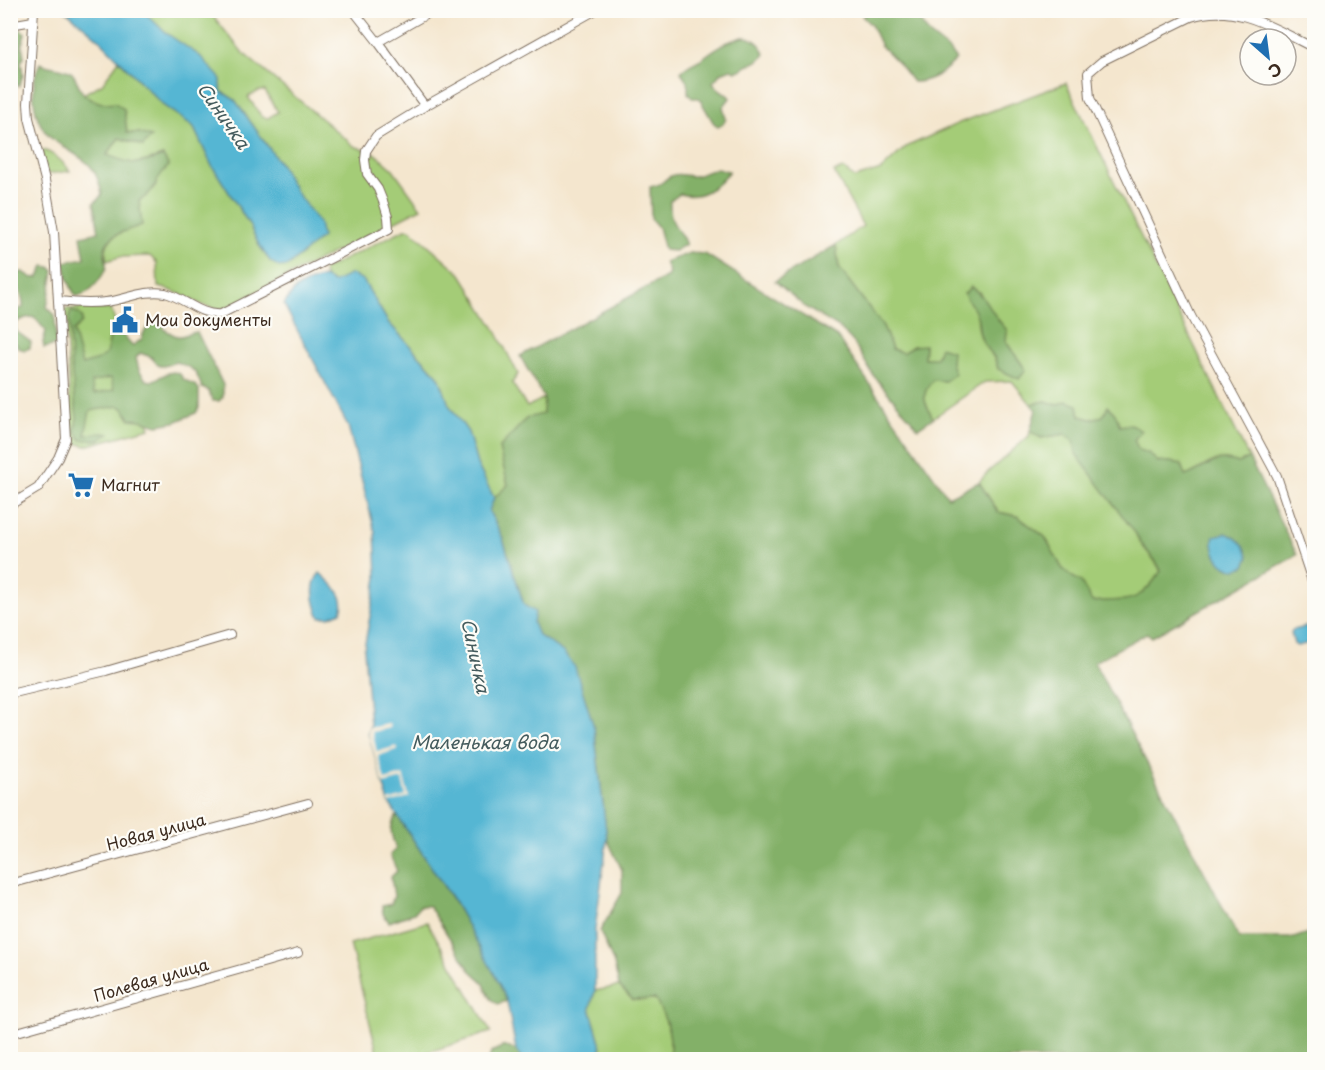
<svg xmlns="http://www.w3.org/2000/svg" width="1325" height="1070" font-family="'Playpen Sans',sans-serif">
<rect width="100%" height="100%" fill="#fdfcf7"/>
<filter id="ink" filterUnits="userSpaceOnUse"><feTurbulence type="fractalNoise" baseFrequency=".0167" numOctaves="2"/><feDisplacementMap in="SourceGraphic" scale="12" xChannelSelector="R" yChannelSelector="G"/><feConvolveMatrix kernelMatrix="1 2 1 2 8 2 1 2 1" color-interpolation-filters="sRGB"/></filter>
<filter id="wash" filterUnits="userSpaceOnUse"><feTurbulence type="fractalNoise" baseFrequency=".008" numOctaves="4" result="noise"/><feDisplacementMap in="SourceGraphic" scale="24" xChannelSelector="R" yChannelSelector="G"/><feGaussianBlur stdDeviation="1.35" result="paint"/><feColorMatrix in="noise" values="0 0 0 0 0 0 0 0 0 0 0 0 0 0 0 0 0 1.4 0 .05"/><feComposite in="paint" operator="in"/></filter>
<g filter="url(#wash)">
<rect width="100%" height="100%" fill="#f4e6ce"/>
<path fill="#a4cc77" stroke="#707b4a" stroke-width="1.5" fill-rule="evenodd" d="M 143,11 L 167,11 L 173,14 L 181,11 L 209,11 L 243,53 L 354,146 L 376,154 L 393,169 L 421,208 L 224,309 C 200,310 182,290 158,287 L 157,263 L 150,256 L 119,257 L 107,261 C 101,235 122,233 141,225 L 139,201 L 156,185 L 162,156 C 135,166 133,165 107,155 L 119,138 L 143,146 L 140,133 L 127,133 L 124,109 L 104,105 L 83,94 L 102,84 L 119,60 L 164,106 L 193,126 L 211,164 L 249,224 L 259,245 L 270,261 L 279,266 L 294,189 L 281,165 L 235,100 L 221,91 L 200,56 L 166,33 ZM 259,91 L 265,91 L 278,112 L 268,118 L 262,117 L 248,97 Z
M 1066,83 L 1249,458 L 1239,463 C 1212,454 1208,467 1185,476 L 1170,462 L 1158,462 L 1150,454 L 1139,450 C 1134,441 1126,436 1120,427 C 1115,420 1114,413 1108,407 L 1103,417 L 1091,419 L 1080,416 L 1046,401 L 1031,404 L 1012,381 L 985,382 L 933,418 C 924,402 920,394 933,380 L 945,381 L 951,363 L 951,351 L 936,359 L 924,358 L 925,346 L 913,346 L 903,353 L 892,349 L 883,326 L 839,268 L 836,245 L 863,226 L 834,172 L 843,169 L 855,178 L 881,170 L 906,147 L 959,123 ZM 979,292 C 986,303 998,321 1007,330 L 1006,342 L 1026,370 L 998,369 C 996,356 988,352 982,340 C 975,325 978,309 979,292 Z
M 43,150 C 53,153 64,162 70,171 L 49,174 L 46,173 L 41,152 Z
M 405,229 L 410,229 L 461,274 L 494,327 L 518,374 L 512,383 L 527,407 L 544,398 L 543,414 L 512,436 L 499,448 L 508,485 L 494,498 L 477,464 L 468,432 L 449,405 L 439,377 L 388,322 L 363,280 L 333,283 L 324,277 L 323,270 Z
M 85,308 L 111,309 L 150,428 L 86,446 L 72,442 L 65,312 L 66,309 Z
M 1030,431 L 1041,438 L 1065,434 L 1075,441 L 1136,534 C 1141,549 1155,556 1161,572 C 1137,608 1129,598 1092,602 L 1081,582 L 1071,576 L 1062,568 L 1045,537 L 1017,516 L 998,512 L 979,482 L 988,472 L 1029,436 Z
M 427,922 L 491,1032 L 407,1059 L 379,1059 L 350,944 Z
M 619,986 L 633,1000 L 655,999 C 667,1021 673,1034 669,1059 L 602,1059 L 600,1042 L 590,1008 L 595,991 Z"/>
<path fill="#83b068" stroke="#5f6d43" stroke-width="1.5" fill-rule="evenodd" d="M 872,10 L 912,11 L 930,35 L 949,50 L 956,60 C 944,72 931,82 913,82 L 898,63 L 881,46 L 871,25 L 862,16 Z
M 11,29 L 20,29 L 25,33 L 22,45 L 24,57 L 21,62 L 23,75 L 19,86 L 13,84 L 14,78 L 11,72 Z
M 743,37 C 754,37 762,45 765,54 C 760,63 748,63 741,70 L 736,71 L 731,69 L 721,73 L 713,82 C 717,90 725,91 730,98 L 723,107 L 726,119 L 723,124 L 718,127 L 713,122 L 699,98 L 692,98 L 688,93 L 688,82 L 681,72 C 687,65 694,63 701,59 C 718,47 722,43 743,37 Z
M 40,63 C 49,68 66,67 72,73 C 76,77 78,85 81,90 C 87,101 104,105 115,103 L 124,109 L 127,133 L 140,133 L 151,137 L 143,146 L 119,138 L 107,155 C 134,165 136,166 163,156 L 169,166 C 153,178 159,190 139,201 L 142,225 C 130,230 108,233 105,249 C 104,255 107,262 106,269 C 100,280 90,295 76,296 C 68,285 67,274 64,262 L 85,258 L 81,236 L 99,232 L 94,203 L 102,195 C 100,184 95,169 86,162 C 75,153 62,147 51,138 C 32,121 29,85 40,63 Z
M 717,169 L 729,171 C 718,187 700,200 680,194 L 670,201 C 669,225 677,225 686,244 L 675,251 L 664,250 L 658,227 L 651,219 L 650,187 C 665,184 661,181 671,176 C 679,172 687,177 695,176 C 701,175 709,170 717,169 Z
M 836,245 L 839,268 L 883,326 L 892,349 L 903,353 L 913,346 L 925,345 L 924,358 L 936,358 L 940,347 L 952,351 L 951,363 L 955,374 L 945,381 L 933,380 C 920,394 924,402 933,418 L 918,428 L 873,375 L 854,343 L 841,329 L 805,307 L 775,281 Z
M 690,253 L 705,254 L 837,337 L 948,497 L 979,482 L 998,512 L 1017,516 L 1045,537 L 1062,568 L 1071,576 L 1081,582 L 1092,602 C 1129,598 1137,607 1161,571 C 1155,555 1141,549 1136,534 L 1076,454 L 1074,441 L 1065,434 L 1041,438 L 1030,431 L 1036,410 L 1031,404 L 1046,401 L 1057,405 L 1067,401 L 1078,405 L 1080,416 L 1091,419 L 1103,416 L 1108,406 L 1116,415 L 1120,426 L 1131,424 L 1141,431 L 1134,440 L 1139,450 L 1150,454 L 1158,462 L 1170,462 L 1181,464 L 1185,476 C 1208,468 1214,454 1239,463 L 1249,458 L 1297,555 L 1152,637 L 1147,633 L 1094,662 L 1239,938 L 1294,938 L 1314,931 L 1314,1059 L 669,1059 C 673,1034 667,1021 655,999 L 633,1000 L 619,986 L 614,964 L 600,931 L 622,893 L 622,870 L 607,839 L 594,727 L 563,652 L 538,635 L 524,605 L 503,539 L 489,510 L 494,498 L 508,485 L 499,448 L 527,418 L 543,414 L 544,398 L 520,356 L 668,276 L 669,272 L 665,262 Z
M 44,266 L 50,267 L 54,271 L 47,307 L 55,315 L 56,345 L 44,348 L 43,342 L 46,331 C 35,320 37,312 18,321 L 15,326 L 17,332 L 31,342 L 30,348 L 25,350 L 18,348 L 11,332 L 10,311 L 23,308 C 24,296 17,285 11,275 L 13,273 L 23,272 L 33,278 L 39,277 Z
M 971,287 C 987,297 993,317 1007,330 L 1006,342 L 1026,370 L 1019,379 L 998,369 C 996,354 988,352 982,340 C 977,329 980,324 977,316 C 975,309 968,301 964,294 Z
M 72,311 L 78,313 L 82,317 L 82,323 L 73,331 L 82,365 L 98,360 L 106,354 L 112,329 L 118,328 L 132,346 L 142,339 C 143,330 149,326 157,322 L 163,324 C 165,332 162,327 169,332 C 183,341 182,333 197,332 L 223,385 L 223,397 L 219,401 L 213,401 L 208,390 L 202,388 C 196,369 194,369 176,362 L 164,366 L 159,366 L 151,357 L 140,353 L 136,358 L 139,370 L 146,380 L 152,381 L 168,373 L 174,372 L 180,374 L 183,379 L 195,385 L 199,389 L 199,408 L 196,413 L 175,422 L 157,425 L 141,420 L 130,419 L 124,409 L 119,406 L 90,411 L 85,435 L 103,433 L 109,434 L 99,440 L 81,440 L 75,430 L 77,418 L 71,366 L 69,316 ZM 111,378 L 114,390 L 94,394 L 91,382 Z
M 397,815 C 436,875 479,935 507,1001 L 498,1004 L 491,999 L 483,982 L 470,970 L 429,906 L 420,906 L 414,913 L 389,922 L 383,914 L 382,906 L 391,904 L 394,896 L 391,877 L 397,871 L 390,855 L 396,849 C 391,835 388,828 397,815 Z
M 504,1046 L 516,1050 L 522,1059 L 489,1060 L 491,1052 Z"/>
<path fill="#54b6d3" stroke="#487078" stroke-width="1.5" d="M 66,11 L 143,11 L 166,33 L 200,56 L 221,79 L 221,91 L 235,100 L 281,165 L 294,189 L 319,223 L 322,237 L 288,266 L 279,267 L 270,261 L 259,245 L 249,224 L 211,164 L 193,126 L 164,106 L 98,38 Z
M 351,274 L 363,280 L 388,322 L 439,377 L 449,405 L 468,432 L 477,464 L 494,498 L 489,511 L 503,539 L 524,605 L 535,612 L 533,623 L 538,635 L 563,652 L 575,667 L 594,727 L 607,839 L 595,930 L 595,991 L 590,1008 L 600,1042 L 602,1059 L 522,1059 L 516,1050 L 507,1001 L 496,977 L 455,903 L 389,803 L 368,733 L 370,725 L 364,649 L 377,578 L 375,532 L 348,426 L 284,305 C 294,286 305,282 324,277 L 333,283 Z
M 1226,533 C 1239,539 1244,543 1249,557 L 1245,566 C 1242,567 1239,569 1236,569 C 1220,569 1210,549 1214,536 Z
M 320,573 C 331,583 348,596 341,612 L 329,617 L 320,617 C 314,605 309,584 320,573 Z
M 1314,625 L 1314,642 L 1297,646 L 1294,644 L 1291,633 L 1293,630 Z"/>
<path fill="#f4e6ce" d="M 389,724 L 390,728 L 372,732 L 377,752 L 397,746 L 398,749 L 378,756 L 385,780 L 403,775 L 409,797 L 389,803 L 388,801 L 406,796 L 402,779 L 383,784 L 368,733 L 369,728 Z"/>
</g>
<g filter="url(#ink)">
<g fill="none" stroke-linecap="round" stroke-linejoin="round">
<g stroke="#7c6c5c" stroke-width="10">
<path id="minor" d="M 353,10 L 378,42 L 425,106
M 10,25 L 33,21
M 378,42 L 434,10
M 1314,48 C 1275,29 1236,2 1191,17 L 1102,61 L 1088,73 L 1090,98 L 1191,316 L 1277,476 L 1314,587
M 59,301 C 75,303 90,304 106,302 C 126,300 145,289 165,293 C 185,298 200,316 221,314 L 389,229 L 388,217 L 384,204 L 378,189 L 367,174 L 365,160 L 366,151 L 376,136 L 425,106 L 596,10
M 10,505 L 38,488 L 58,458 L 66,439 L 54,232 L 45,180 L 29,118 L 28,103 L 34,10
M 10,694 L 106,671 L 230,635
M 10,884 L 308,803
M 10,1034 L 298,953
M 10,1055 L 16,1060"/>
</g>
<use href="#minor" stroke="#fff" stroke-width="8"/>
</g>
</g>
<defs>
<g id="civic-bare" transform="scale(2.07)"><path d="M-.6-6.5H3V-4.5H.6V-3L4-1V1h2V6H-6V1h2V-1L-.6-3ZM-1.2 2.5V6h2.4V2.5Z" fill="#1f6fb2" stroke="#fdfcf7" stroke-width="2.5" paint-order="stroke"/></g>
<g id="supermarket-bare" transform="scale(2.07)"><path d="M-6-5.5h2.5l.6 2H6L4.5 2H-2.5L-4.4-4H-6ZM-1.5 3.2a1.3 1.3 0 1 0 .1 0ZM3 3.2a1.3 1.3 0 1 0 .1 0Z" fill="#1f6fb2" stroke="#fdfcf7" stroke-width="2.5" paint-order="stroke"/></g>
</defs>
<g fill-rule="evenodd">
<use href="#civic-bare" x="125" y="320"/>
<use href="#supermarket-bare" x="81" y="485"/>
</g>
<g text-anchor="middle" stroke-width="4.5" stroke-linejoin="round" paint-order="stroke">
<g font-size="16" fill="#3b2a1e" stroke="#fdfcf7" text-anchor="start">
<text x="145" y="326">Мои документы</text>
<text x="101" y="491">Магнит</text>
</g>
<g font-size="16" fill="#3b2a1e" stroke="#fdfcf7">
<text transform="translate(156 832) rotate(-15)" y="6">Новая улица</text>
<text transform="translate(151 980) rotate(-16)" y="6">Полевая улица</text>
</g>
<g font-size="18" font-style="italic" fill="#445b5d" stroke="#fdfcf7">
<text transform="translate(223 116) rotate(55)" y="6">Синичка</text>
<text transform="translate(475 656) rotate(78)" y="6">Синичка</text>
<text x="485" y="749">Маленькая вода</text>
</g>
</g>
<rect width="1325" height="1070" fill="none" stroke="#fdfcf7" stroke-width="36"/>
<g transform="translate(1268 57) rotate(152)"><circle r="28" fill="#fdfcf7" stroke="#afa8a0" stroke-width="1.5"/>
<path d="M0-4.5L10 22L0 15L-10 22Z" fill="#1f6fb2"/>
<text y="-9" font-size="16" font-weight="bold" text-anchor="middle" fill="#3b2a1e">С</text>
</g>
</svg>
